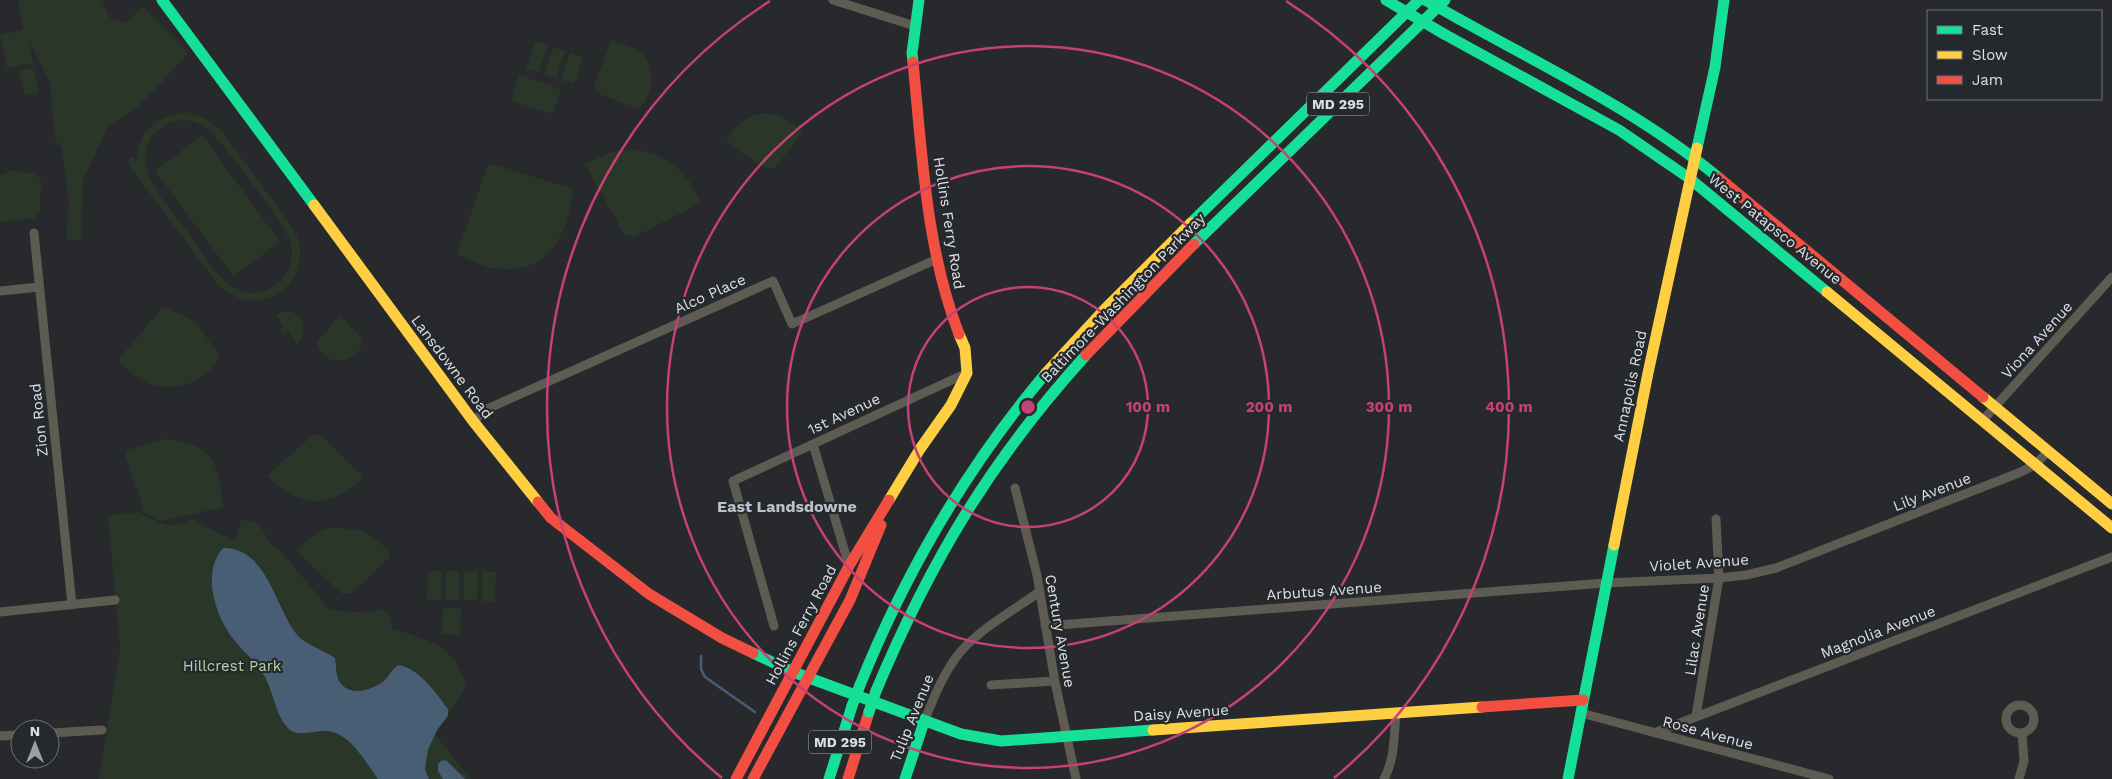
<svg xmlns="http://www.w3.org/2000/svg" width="2112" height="779" font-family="'Work Sans',sans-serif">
<rect width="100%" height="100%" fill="#27292c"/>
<path fill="#2a3628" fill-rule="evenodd" d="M 18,0 L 102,0 L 110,18 L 126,24 L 142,6 L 188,53 C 164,79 140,111 108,126 L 83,180 L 81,241 L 66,239 L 69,203 L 62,148 L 55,140 L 50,83 L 29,40 L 33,63 L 7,68 L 0,35 L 23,30 Z
M 611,40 C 619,43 629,45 637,50 C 658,64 654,94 639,109 L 597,93 L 594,86 Z
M 535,41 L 548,45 L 539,73 L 526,69 Z
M 553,47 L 565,51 L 556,78 L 544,74 Z
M 570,52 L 583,57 L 574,84 L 561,80 Z
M 33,68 L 39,92 L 25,96 L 19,71 Z
M 519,75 L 561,89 L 553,114 L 511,101 Z
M 186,112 C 200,115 210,120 221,130 C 237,153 254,175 271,198 C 279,209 289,220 295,232 C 308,256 295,290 269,298 C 249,305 232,298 217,284 L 126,161 L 132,156 L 136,161 C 138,132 157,115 186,112 ZM 185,120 C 194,122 202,124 209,130 C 222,141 288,230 291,243 C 295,262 287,279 271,288 C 262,294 249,295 239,290 C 216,279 202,251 187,231 C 169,205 132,172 150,139 C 157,126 172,121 185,120 Z
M 763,113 C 780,114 790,121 802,132 L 776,167 L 767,169 L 726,143 C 735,127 744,116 763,113 Z
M 202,135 L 280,242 L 233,276 L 155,171 Z
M 638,150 C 673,158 686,171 701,203 L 634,237 L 624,234 L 585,164 L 613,151 Z
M 493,164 L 573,189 C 569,229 552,272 504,269 C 498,268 491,269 485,267 C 476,263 467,258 457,254 L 487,167 Z
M 13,170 L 34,174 L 41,179 L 40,212 L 35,218 L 0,222 L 0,175 Z
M 167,308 L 196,322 L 220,357 C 209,379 181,391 157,386 C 141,383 128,371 118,360 L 161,309 Z
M 289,311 C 305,316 309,332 297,344 L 288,331 L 283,334 L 280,330 L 284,327 L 275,314 Z
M 340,315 L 363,340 C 359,366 321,369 317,341 Z
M 313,435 L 321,435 L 364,477 C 330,510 299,509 267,475 Z
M 163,439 C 214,443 218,461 223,507 L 161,521 L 145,513 L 124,451 Z
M 139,512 C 159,523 170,531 192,519 L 235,542 L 241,519 L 259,524 L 272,545 L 282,552 L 330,610 L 370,613 L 381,609 L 390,618 L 392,628 C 431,642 453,643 467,687 L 435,734 L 471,779 L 99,779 L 120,648 L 108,515 Z
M 330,528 C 360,528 374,531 391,556 L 352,593 L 342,594 L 296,551 C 306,539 316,532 330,528 Z
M 428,571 L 441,571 L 441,600 L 427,600 Z
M 446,571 L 459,571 L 459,600 L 446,600 Z
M 464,571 L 478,572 L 477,601 L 464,600 Z
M 482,572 L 496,572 L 495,601 L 482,601 Z
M 443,608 L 461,608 L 460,635 L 442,634 Z"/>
<path fill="#485e75" d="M 223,548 C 268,547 275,610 299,637 C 303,642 326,652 335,658 C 336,665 336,675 339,681 C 349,698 373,690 385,680 C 390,675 391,670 398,665 C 419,668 436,693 448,709 L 448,716 L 437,730 L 428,750 L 425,769 L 429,779 L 378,779 C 366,763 356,743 338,734 C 320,725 300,741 288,728 C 276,716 273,692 265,677 C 256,661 241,650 231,636 C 214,612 202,572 223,548 Z
M 442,760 L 447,761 L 465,779 L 443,779 L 438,771 L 438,764 Z"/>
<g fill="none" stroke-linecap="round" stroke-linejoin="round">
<path stroke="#485e75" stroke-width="2.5" d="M 701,656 L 701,669 L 705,677 L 755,712"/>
<path stroke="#5e5b53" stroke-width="9" d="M 833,0 L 915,26
M 34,233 L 72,605
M 0,291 L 39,287
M 473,421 L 487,409 L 773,281 L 792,324 L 937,259
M 1982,421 L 2112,277
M 813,444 L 849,566
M 1015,488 L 1037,575 L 1055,682 L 1076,779
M 0,612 L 115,600
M 774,626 L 733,481 L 967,373
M 1045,626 L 1605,583 L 1719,578 L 1746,575 L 1776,568 L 2021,472 L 2036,464 L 2048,451
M 991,685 L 1054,681
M2006 719a14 14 0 1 1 28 0a14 14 0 1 1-28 0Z
M 1581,713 L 1829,779
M 1696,716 L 1719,578 L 1716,519
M 924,722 C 934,697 944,671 962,650 C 983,627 1014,610 1039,592
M 50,733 L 102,730
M 1654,733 L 2112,557
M 0,736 L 20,735
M 1384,779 C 1395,759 1394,735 1396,712
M 2019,779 L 2024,761 L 2022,733"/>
<path stroke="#16e098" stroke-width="11" d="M 162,0 L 314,205
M 1459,19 C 1547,68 1641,113 1719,178
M 1444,34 L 1619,130 L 1689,178 L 1827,292
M 913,62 L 912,53 L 919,0
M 1697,148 L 1715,67 L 1724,0
M 1191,223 L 1419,0
M 1194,244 L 1445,0
M 753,653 L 793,672 L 961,734 L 1001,741 L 1153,730
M 860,685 C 906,571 967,467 1046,373
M 876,691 C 931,560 991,460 1086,355
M 829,779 L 852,706
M 905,779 L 924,722
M 1568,779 L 1614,545"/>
<path stroke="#ffcf43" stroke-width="11" d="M 314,205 L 473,421 L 538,502
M 1827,292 L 2112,528
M 1046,373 L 1105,309 L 1191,223
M 1983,397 L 2112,504
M 889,500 L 920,449 L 951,405 L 967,373 L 965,348 L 959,334
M 1614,545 L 1648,373 L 1697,148
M 1153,730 L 1482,707"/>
<path stroke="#f24e42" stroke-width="11" d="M 913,62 C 922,153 926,249 959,334
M 1719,178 L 1983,397
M 1086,355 L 1194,244
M 538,502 L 551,518 L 649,594 L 722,638 L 753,653
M 1482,707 L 1583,700
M 736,779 L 849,566 L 889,500
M 753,779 L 850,600 L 881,525
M 848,779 L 869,712"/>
<path stroke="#16e098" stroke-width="11" d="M 1386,0 L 1444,34
M 1425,0 L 1459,19
M 852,706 L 860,685
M 869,712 L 876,691"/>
</g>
<g fill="none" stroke="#c74076" stroke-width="2.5">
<circle cx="1028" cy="407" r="120"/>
<circle cx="1028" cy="407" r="241"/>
<circle cx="1028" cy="407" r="361"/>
<path d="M722 778A481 481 0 0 1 770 1M1286 1A481 481 0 0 1 1334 778"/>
</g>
<g text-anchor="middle" stroke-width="4.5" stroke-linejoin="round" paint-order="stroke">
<g fill="#25292e" stroke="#a6a9ad" stroke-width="1">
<rect x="1307" y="92.5" width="62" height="23" rx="4"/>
<rect x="809" y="730.5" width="62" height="23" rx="4"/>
</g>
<g font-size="14" font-weight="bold" fill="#dde0e3">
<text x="1338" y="109">MD 295</text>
<text x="840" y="747">MD 295</text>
</g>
<g font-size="15" fill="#dde0e3" stroke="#25292e">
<text transform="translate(949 223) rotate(81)" y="5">Hollins Ferry Road</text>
<text transform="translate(1775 229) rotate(39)" y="5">West Patapsco Avenue</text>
<text transform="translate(710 294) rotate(-24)" y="5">Alco Place</text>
<text transform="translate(1123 298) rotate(-46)" y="5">Baltimore-Washington Parkway</text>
<text transform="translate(2037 340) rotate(-48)" y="5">Viona Avenue</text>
<text transform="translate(452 367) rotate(53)" y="5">Lansdowne Road</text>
<text transform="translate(1630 386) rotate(-78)" y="5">Annapolis Road</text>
<text transform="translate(844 414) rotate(-25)" y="5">1st Avenue</text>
<text transform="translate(39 420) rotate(-96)" y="5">Zion Road</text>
<text transform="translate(1932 492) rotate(-21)" y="5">Lily Avenue</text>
<text transform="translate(1699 563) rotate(-4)" y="5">Violet Avenue</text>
<text transform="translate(1324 591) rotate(-4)" y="5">Arbutus Avenue</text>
<text transform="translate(801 625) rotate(-62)" y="5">Hollins Ferry Road</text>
<text transform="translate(1697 630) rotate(-81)" y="5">Lilac Avenue</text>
<text transform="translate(1060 631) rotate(80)" y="5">Century Avenue</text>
<text transform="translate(1878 632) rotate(-21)" y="5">Magnolia Avenue</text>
<text transform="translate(1181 713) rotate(-4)" y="5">Daisy Avenue</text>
<text transform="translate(912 718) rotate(-68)" y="5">Tulip Avenue</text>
<text transform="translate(1708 733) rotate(15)" y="5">Rose Avenue</text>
</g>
<g font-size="15" fill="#b0d5a3" stroke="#25292e">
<text x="232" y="671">Hillcrest Park</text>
</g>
<g font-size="16" font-weight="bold" fill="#bbc1c7" stroke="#25292e">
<text x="787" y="512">East Landsdowne</text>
</g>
</g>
<circle cx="1028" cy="407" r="8" fill="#c74076" stroke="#25292e" stroke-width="2.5"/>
<g font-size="15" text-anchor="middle" font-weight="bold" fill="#c74076" stroke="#25292e" stroke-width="4.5" stroke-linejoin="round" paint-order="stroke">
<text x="1148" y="412">100 m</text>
<text x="1269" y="412">200 m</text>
<text x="1389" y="412">300 m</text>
<text x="1509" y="412">400 m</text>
</g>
<rect x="1927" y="10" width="175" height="90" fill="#25292e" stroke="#6f7276"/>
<rect x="1937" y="26" width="25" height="8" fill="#16e098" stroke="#6f7276"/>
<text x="1972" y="35" font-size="15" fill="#dde0e3">Fast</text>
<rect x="1937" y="51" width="25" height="8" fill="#ffcf43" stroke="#6f7276"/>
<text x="1972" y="60" font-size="15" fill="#dde0e3">Slow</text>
<rect x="1937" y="76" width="25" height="8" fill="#f24e42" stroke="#6f7276"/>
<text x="1972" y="85" font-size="15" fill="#dde0e3">Jam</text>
<g transform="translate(35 744)"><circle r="24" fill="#25292e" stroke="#6f7276"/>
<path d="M0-4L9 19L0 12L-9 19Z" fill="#9da0a3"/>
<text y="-8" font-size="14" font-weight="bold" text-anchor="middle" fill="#dde0e3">N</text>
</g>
</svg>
